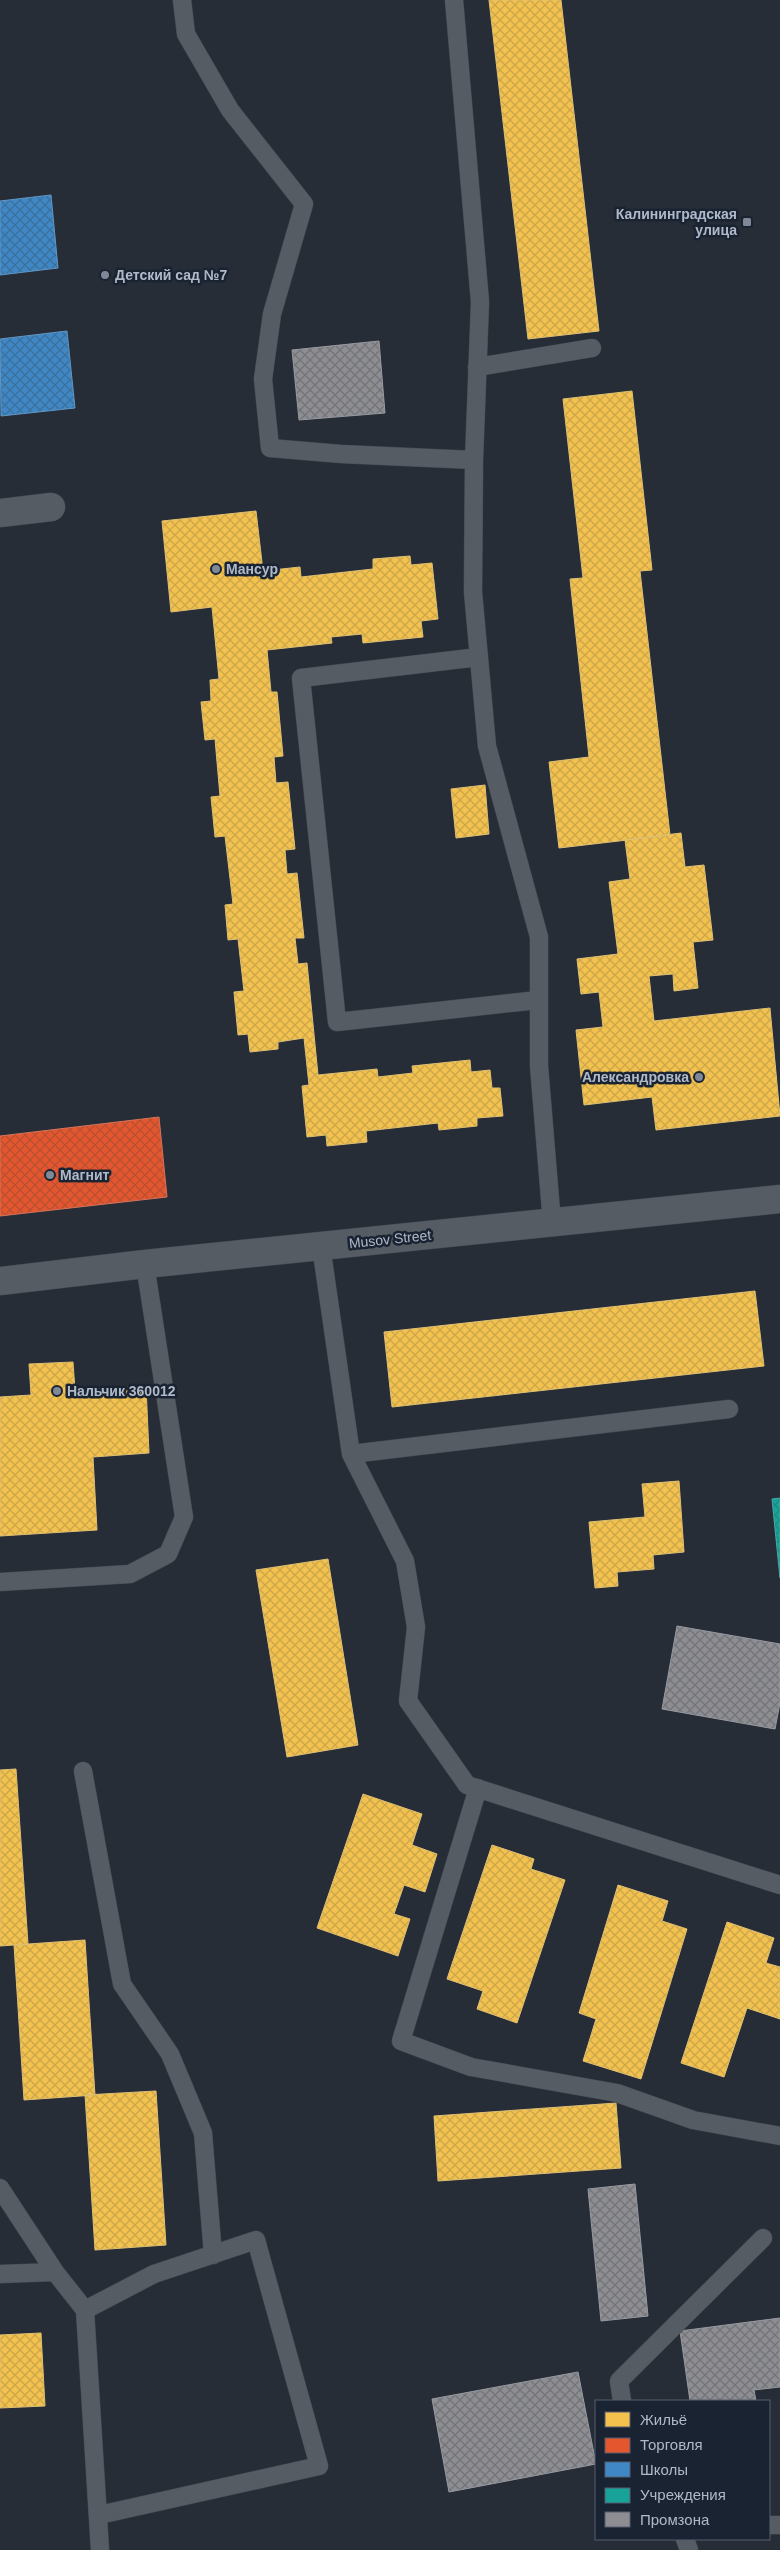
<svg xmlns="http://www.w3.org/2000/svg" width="780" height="2550" font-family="Helvetica,sans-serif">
<defs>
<pattern id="homes-cross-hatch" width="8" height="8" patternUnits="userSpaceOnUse" patternTransform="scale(1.25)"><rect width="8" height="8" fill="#f2c14e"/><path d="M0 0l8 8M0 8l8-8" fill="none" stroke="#cca64a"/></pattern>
<pattern id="shops-cross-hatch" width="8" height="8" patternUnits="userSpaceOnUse" patternTransform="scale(1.25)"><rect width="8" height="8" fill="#e4572e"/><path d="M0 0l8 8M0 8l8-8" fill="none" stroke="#b84f32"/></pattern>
<pattern id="schools-cross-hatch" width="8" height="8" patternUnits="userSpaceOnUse" patternTransform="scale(1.25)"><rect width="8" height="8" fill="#3f88c5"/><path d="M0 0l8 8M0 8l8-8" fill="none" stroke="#3c709c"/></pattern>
<pattern id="public-cross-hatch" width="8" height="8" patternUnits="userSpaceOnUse" patternTransform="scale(1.25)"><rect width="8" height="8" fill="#17a398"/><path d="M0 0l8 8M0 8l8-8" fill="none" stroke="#1e8881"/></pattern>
<pattern id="industry-cross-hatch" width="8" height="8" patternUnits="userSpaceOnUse" patternTransform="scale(1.25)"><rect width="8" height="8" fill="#8d8d92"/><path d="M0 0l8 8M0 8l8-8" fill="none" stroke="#727478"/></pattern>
</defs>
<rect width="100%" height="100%" fill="#262d37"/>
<path fill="url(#homes-cross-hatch)" stroke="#debf73" d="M 489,0 L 561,0 L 599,331 L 528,339 Z
M 632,391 L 652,570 L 640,571 L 670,835 L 559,848 L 549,762 L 589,757 L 570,579 L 583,578 L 563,399 Z
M 256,511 L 263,571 L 300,567 L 301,577 L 373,569 L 373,559 L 410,556 L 411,565 L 432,563 L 438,619 L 421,621 L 423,637 L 363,643 L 362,634 L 331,637 L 332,643 L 267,650 L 271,692 L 277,692 L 283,756 L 274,757 L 276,783 L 288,782 L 295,849 L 285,850 L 287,874 L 297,873 L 304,938 L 295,938 L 298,964 L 307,963 L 318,1075 L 377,1069 L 378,1077 L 413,1073 L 412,1066 L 470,1060 L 471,1072 L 490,1070 L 492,1088 L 500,1088 L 503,1116 L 477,1118 L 477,1126 L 439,1130 L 438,1123 L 366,1131 L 367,1142 L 327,1146 L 326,1135 L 307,1137 L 302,1086 L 309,1085 L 304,1038 L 278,1042 L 278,1049 L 250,1052 L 248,1034 L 238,1035 L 234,992 L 244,991 L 238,939 L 228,940 L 225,905 L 233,904 L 225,836 L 215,837 L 211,797 L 220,796 L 215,739 L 205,740 L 201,702 L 211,701 L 210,680 L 219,679 L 212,607 L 171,612 L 162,521 Z
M 485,785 L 489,834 L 456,838 L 451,789 Z
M 681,833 L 685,867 L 704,865 L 713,940 L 693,942 L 698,988 L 674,991 L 673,974 L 649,976 L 654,1021 L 770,1008 L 780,1116 L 656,1130 L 652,1097 L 584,1105 L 576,1030 L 603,1027 L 599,992 L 581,994 L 577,959 L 618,954 L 609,882 L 630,879 L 625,840 Z
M 755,1291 L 764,1366 L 392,1407 L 384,1332 Z
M 73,1362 L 75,1390 L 146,1386 L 149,1453 L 93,1457 L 97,1530 L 0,1536 L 0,1397 L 31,1395 L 29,1364 Z
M 679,1481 L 684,1552 L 653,1555 L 654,1569 L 617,1572 L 618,1586 L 595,1588 L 589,1522 L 645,1517 L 642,1484 Z
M 328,1559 L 358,1745 L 287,1757 L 256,1570 Z
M 16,1769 L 28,1944 L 0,1946 L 0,1770 Z
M 363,1794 L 422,1814 L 412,1845 L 437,1854 L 425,1892 L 404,1885 L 394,1914 L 410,1919 L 398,1956 L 317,1928 Z
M 492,1845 L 534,1859 L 531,1869 L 565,1880 L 517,2023 L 477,2009 L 483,1991 L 447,1979 Z
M 618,1885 L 668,1901 L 662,1921 L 687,1929 L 641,2079 L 583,2061 L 596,2019 L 579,2013 Z
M 727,1922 L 774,1938 L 766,1963 L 780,1967 L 780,2019 L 747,2008 L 724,2077 L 681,2063 Z
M 85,1940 L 95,2095 L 24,2100 L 14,1945 Z
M 156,2091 L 166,2245 L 95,2250 L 85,2095 Z
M 616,2103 L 621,2168 L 438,2181 L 434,2116 Z
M 41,2333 L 45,2406 L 0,2408 L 0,2335 Z"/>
<path fill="url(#shops-cross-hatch)" stroke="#d4745c" d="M 159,1117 L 167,1197 L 0,1216 L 0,1136 Z"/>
<path fill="url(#schools-cross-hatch)" stroke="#6197c6" d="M 51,195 L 58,268 L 0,275 L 0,201 Z
M 67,331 L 75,408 L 1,416 L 0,339 Z"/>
<path fill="url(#public-cross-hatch)" stroke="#45aaa7" d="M 780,1498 L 780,1578 L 772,1499 Z"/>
<path fill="url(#industry-cross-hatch)" stroke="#979aa2" d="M 379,341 L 385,413 L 299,420 L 292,350 Z
M 677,1626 L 780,1644 L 780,1703 L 775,1729 L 662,1709 Z
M 635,2184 L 648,2316 L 601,2321 L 588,2189 Z
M 780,2318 L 780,2387 L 754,2390 L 756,2401 L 690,2401 L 680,2331 Z
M 578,2372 L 596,2464 L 449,2492 L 432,2399 Z"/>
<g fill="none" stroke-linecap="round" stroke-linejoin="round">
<g stroke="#43484f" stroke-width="19">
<path id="lane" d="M 182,0 L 186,34 L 230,110 L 304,204 L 272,314 L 263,379 L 270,448 L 341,454 L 474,460
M 454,0 L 480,302 L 474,460 L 473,592 L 487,746 L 539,937 L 539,1066 L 552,1223
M 477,367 L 592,348
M 479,657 L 301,678 L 337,1022 L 538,1000
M 321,1246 L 351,1454 L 729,1409
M 351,1454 L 405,1561 L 416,1627 L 408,1701 L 467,1785 L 780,1885
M 0,1582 L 130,1574 L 168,1554 L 184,1517 L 145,1264
M 83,1771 L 122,1984 L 170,2054 L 203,2133 L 213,2255
M 478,1788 L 401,2041 L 471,2067 L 617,2093 L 693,2120 L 780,2136
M 0,2188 L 55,2272 L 85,2310 L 100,2550
M 0,2274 L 55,2272
M 85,2310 L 154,2274 L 256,2240 L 319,2466 L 99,2515
M 622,2401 L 619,2381 L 763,2238
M 769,2525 L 780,2525
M 685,2539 L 689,2550"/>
</g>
<g stroke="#43484f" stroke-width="29">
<path id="street" d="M 0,513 L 51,507
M 0,1281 L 145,1264 L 780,1199"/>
</g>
<use href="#lane" stroke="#565c64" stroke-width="18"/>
<use href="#street" stroke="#565c64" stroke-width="28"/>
</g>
<g fill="#7f8896" stroke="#192332" stroke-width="2">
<rect x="742" y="217" width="10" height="10" rx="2.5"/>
<circle cx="105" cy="275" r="5"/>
<circle cx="216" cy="569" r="5"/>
<circle cx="699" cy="1077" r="5"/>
<circle cx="50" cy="1175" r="5"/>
<circle cx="57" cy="1391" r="5"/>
</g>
<g text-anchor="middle" stroke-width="5" stroke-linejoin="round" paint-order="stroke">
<g font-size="14" font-weight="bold" fill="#afb9c9" stroke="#192332" text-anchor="start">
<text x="737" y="219" text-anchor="end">Калининградская<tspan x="737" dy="16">улица</tspan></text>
<text x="115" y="280">Детский сад №7</text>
<text x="226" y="574">Мансур</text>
<text x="689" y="1082" text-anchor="end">Александровка</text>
<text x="60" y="1180">Магнит</text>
<text x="67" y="1396">Нальчик 360012</text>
</g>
<g font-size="14" fill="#afb9c9" stroke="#192332">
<text transform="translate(390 1239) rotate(-6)" y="5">Musov Street</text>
</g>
</g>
<rect x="595" y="2400" width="175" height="140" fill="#192332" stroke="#555f6e"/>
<rect x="605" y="2412" width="25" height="15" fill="#f2c14e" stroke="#555f6e"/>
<text x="640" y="2425" font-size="15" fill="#afb9c9">Жильё</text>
<rect x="605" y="2438" width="25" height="15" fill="#e4572e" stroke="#555f6e"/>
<text x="640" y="2450" font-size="15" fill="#afb9c9">Торговля</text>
<rect x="605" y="2462" width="25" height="15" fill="#3f88c5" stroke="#555f6e"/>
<text x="640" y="2475" font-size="15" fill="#afb9c9">Школы</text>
<rect x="605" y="2488" width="25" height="15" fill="#17a398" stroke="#555f6e"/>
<text x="640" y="2500" font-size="15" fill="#afb9c9">Учреждения</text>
<rect x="605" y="2512" width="25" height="15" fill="#8d8d92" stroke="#555f6e"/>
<text x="640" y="2525" font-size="15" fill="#afb9c9">Промзона</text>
</svg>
